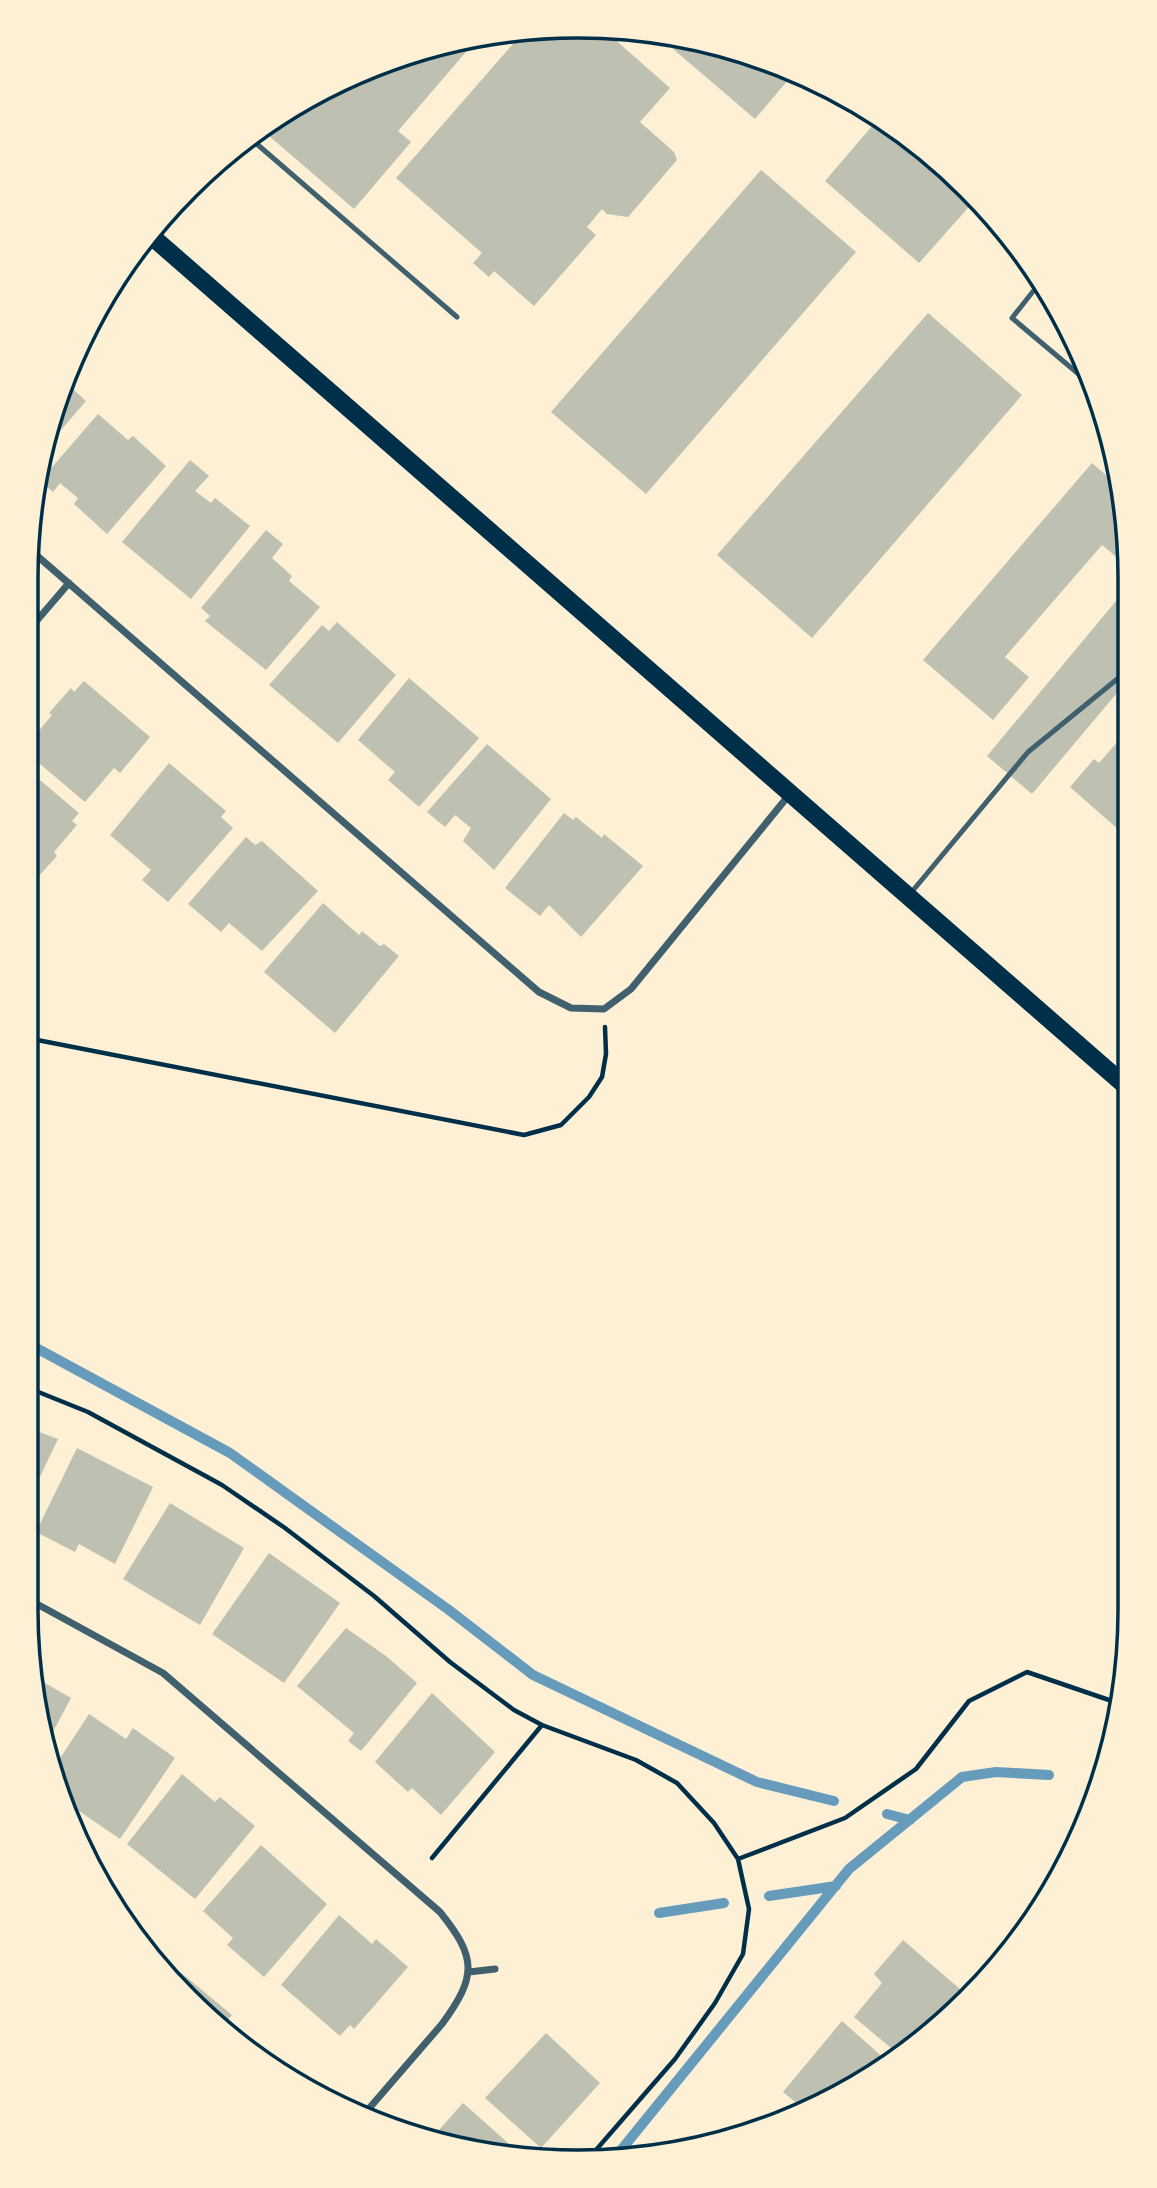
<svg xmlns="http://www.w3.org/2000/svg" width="1157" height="2188" font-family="Figtree,sans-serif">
<rect width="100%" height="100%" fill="#fdf0d5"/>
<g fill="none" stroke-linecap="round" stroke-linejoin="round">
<path stroke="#669bbc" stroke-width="10" d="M 27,1343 L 230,1453 L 449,1610 L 533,1675 L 757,1782 L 834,1801
M 887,1814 L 910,1820
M 769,1896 L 836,1886
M 659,1913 L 724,1903
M 613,2160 L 849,1869 L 962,1777 L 996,1772 L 1049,1775"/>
</g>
<path fill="#bec0b2" d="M 542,27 L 603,29 L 670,88 L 640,122 L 674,152 L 677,160 L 628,217 L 607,214 L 602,209 L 587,227 L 596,235 L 534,306 L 494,271 L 489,277 L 473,263 L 482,253 L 396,178 L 525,30 Z
M 478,38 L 398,131 L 411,142 L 354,209 L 261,129 L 334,83 L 341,81 L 348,86 L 358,74 L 435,45 Z
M 680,38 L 756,55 L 794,73 L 755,119 L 672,48 Z
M 879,118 L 943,164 L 975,200 L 919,263 L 825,181 Z
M 761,170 L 856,252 L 646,494 L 551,412 Z
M 928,313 L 1022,395 L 812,638 L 717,555 Z
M 67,384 L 86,401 L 42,452 L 45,435 Z
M 98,414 L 128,440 L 133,436 L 166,466 L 107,534 L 74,504 L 78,498 L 60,483 L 53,492 L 40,481 Z
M 190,460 L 209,476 L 195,491 L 211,503 L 215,498 L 250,526 L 191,599 L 122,542 Z
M 1092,463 L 1121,488 L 1126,507 L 1126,565 L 1102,545 L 1005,657 L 1029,677 L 993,720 L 923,660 Z
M 266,530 L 283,544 L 272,558 L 292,576 L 289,581 L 320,607 L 266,670 L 205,621 L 210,616 L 201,608 Z
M 1126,589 L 1127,681 L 1032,794 L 987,756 Z
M 337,622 L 396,675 L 338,743 L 269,685 L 322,625 L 329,631 Z
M 409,678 L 479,738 L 419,807 L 388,780 L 395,772 L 358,740 Z
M 84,681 L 150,737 L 120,773 L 114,768 L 85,802 L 27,753 L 27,745 L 52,715 L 49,713 L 71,688 L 74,692 Z
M 1127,731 L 1127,824 L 1120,831 L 1070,787 L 1094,759 L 1099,763 Z
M 487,744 L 551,799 L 494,870 L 463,841 L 471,828 L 455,815 L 445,827 L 427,812 Z
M 169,763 L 226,811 L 221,817 L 233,828 L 168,902 L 142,880 L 151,870 L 110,835 Z
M 27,769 L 79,813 L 72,821 L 77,825 L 54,852 L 57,856 L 27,889 Z
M 564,813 L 573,820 L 576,817 L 602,838 L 604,834 L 643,866 L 581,937 L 549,905 L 540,916 L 505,888 Z
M 246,837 L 255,845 L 262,841 L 318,891 L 262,951 L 229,923 L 221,932 L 188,904 Z
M 323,903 L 359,935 L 362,931 L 380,946 L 384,944 L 399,956 L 335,1033 L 264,972 Z
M 26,1427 L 58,1439 L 26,1506 Z
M 77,1448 L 153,1487 L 115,1564 L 79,1544 L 75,1552 L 36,1532 Z
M 170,1503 L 244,1548 L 200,1625 L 123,1579 Z
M 269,1553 L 340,1603 L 284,1683 L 212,1634 Z
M 346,1628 L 386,1656 L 417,1683 L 361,1751 L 348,1741 L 354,1733 L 297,1686 Z
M 38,1679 L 71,1698 L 48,1741 L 44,1716 Z
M 432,1693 L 495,1752 L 441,1815 L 412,1788 L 408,1792 L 375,1762 Z
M 89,1714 L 126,1739 L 133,1728 L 175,1758 L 120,1839 L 63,1800 L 56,1787 L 53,1769 Z
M 182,1774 L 215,1802 L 220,1797 L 255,1826 L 195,1899 L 127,1844 Z
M 261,1845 L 327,1904 L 264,1977 L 227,1945 L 233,1938 L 203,1911 Z
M 339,1915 L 372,1944 L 376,1939 L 408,1967 L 354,2029 L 350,2025 L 340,2036 L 281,1985 Z
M 133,1932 L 150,1946 L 146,1951 L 141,1946 Z
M 903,1940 L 967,1995 L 942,2025 L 897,2053 L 854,2017 L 882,1983 L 874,1974 Z
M 161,1956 L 232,2015 L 224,2024 L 157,1961 Z
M 842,2021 L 886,2060 L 805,2110 L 783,2092 Z
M 238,2032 L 292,2077 L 292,2078 L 272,2069 L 235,2035 Z
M 546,2033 L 600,2083 L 541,2148 L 485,2098 Z
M 463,2103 L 517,2151 L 439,2143 L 446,2136 L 439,2130 Z
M 782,2109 L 793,2118 L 766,2125 Z"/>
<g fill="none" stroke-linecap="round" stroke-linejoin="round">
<path stroke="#003049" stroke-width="4.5" d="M 27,1038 L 524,1135 L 561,1125 L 589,1097 L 602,1077 L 606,1054 L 605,1027
M 26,1387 L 88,1412 L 222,1485 L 285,1528 L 374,1596 L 450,1662 L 514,1710 L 542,1725 L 636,1760 L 677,1783 L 714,1823 L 738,1859 L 749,1909 L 743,1954 L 715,2003 L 675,2059 L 589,2158
M 432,1858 L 542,1725
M 738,1859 L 845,1818 L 916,1769 L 969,1701 L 1027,1672 L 1109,1700 L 1120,1700"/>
<path stroke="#3f606c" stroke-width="5" d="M 244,139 L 258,145 L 457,317
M 1042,280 L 1012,318 L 1094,387
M 910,894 L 1028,752 L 1127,671"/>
<path stroke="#3f606c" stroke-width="7" d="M 27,547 L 539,992 L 571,1008 L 604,1009 L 631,989 L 789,795
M 27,632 L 69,583
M 26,1598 L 163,1673 L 440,1912 C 477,1958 477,1976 442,2024 L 366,2112
M 469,1972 L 495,1969"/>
<path stroke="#003049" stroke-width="18" d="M 149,234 L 1128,1088"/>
</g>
<path d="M0 0H1157V2188H0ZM578 38H578A540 540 0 0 1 1118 578V1610A540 540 0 0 1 578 2150H578A540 540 0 0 1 38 1610V578A540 540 0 0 1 578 38Z" fill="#fdf0d5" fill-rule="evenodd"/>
<path fill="none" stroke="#003049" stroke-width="3.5" d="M578 38H578A540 540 0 0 1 1118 578V1610A540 540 0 0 1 578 2150H578A540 540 0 0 1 38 1610V578A540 540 0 0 1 578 38Z"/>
</svg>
